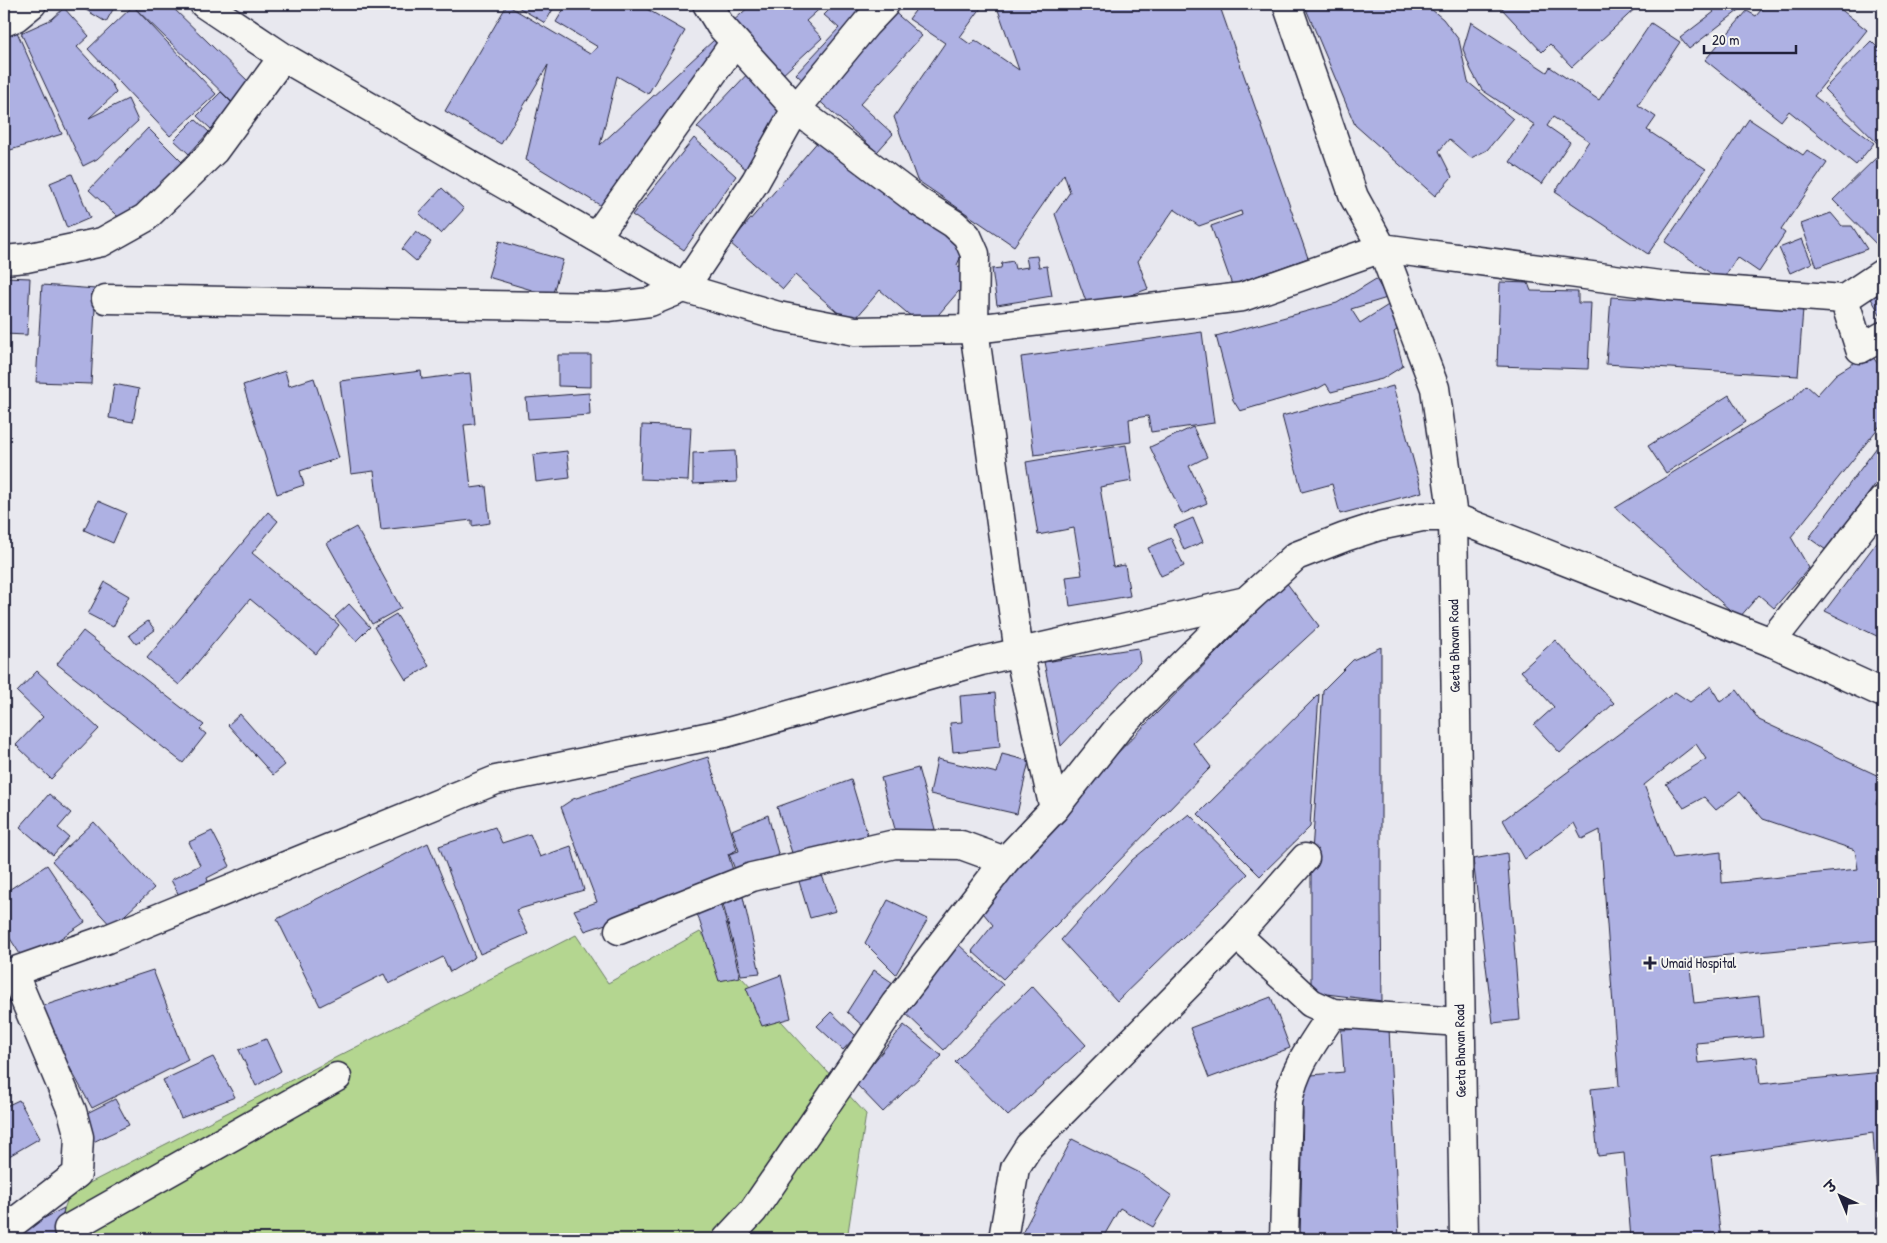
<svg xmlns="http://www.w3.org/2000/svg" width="1887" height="1243" font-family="'Patrick Hand','Playpen Sans Deva',sans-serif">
<rect width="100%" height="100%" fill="#e8e8ef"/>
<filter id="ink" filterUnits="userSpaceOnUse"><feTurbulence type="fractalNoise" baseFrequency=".02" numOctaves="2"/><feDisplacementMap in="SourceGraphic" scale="10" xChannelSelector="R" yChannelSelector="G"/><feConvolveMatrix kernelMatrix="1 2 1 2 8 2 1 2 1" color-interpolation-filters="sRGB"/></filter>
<g filter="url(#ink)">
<path fill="#b4d690" stroke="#6b7c66" d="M 700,932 L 866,1114 L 847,1239 L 53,1239 L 70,1193 L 576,935 L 608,983 Z"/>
<path fill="#aeb1e3" stroke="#22223b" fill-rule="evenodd" d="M 76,4 L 116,4 L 106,22 Z
M 138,4 L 169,4 L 251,84 L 233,103 L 135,8 Z
M 513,4 L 556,4 L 545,23 Z
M 567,4 L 638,4 L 685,31 L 648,94 L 617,76 L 600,145 L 714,40 L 722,47 L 603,207 L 526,160 L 548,65 L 501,144 L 445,111 L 507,5 L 590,54 L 598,47 L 556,22 Z
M 752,4 L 825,4 L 806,21 L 822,38 L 780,77 L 731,23 Z
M 835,4 L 878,4 L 809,86 L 796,74 L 839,28 L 824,15 Z
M 920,4 L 979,4 L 981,8 L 960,37 L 971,45 L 975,40 L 1019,70 L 996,4 L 1219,4 L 1308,258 L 1232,285 L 1211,226 L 1242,215 L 1241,211 L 1199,226 L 1174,209 L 1138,261 L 1148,289 L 1089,310 L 1055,214 L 1070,192 L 1064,174 L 1014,246 L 917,180 L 894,117 L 945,43 L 909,19 Z
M 1304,4 L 1425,4 L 1443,19 L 1459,40 L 1468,82 L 1513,119 L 1487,150 L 1471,158 L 1449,139 L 1439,151 L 1452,177 L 1435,196 L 1355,125 Z
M 1508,4 L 1640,4 L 1572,67 L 1550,44 L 1542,52 L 1502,9 Z
M 1707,4 L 1747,4 L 1689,49 L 1680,38 L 1714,12 Z
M 1766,4 L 1834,4 L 1867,30 L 1814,96 L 1874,143 L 1856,165 L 1789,111 L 1781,121 L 1705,60 L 1747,11 L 1756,16 Z
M 133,6 L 216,94 L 170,136 L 88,49 Z
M 64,8 L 89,36 L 77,47 L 113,86 L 116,93 L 89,118 L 128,99 L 138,121 L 97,159 L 83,166 L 21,33 L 52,19 Z
M 892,10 L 922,36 L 860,104 L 893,134 L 877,152 L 815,97 Z
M 1471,22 L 1547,72 L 1550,67 L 1599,100 L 1651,23 L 1680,42 L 1638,105 L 1656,117 L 1647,130 L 1706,169 L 1648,254 L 1555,192 L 1589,141 L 1553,117 L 1547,126 L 1570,142 L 1542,184 L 1510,162 L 1535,125 L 1482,90 L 1471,70 L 1463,49 Z
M 17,32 L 62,134 L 4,152 L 4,37 Z
M 1871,41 L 1883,53 L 1883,149 L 1824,89 Z
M 753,68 L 786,114 L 748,171 L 697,127 Z
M 221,92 L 234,105 L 211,129 L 197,116 Z
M 195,119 L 209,132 L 189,154 L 174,140 Z
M 1749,119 L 1803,155 L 1807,150 L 1827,163 L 1781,230 L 1785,233 L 1759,272 L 1737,257 L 1722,281 L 1665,242 Z
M 148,128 L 189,169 L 128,226 L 89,190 Z
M 694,138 L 736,176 L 684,250 L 632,215 Z
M 820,139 L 964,249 L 957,265 L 971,277 L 926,329 L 880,290 L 851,324 L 795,275 L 783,289 L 730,243 Z
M 1880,154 L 1883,157 L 1883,251 L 1833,200 Z
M 72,174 L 90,218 L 67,228 L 50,183 Z
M 442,188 L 464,209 L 441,234 L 419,213 Z
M 4,196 L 10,247 L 4,248 Z
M 1831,213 L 1842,226 L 1852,226 L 1867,249 L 1817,267 L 1801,224 Z
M 416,231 L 431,242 L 416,261 L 402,249 Z
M 1802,239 L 1812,263 L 1790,273 L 1779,248 Z
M 499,241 L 563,260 L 552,296 L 488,277 Z
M 1037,256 L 1039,267 L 1047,266 L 1052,296 L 997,305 L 992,269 L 1001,268 L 1002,263 L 1013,261 L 1015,269 L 1028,267 L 1026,257 Z
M 4,277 L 30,278 L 27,335 L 4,334 Z
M 1376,279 L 1387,298 L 1351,309 L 1360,323 L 1393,302 L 1407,323 L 1394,332 L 1403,366 L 1382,379 L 1331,392 L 1326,384 L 1319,388 L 1240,411 L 1233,400 L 1216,336 L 1337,303 Z
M 1883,279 L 1883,319 L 1866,290 Z
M 1500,282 L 1528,283 L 1531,291 L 1578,292 L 1578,303 L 1591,303 L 1588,369 L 1497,366 Z
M 42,285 L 96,289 L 91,384 L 36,382 Z
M 1611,297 L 1803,309 L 1798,376 L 1606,364 Z
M 1202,332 L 1214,423 L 1151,432 L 1148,416 L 1129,419 L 1131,442 L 1034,455 L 1021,357 Z
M 1870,353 L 1883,371 L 1883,422 L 1791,537 L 1809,568 L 1774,608 L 1759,595 L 1739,618 L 1615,508 L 1793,399 L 1806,385 L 1817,395 L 1836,374 Z
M 558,355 L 591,355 L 591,387 L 558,386 Z
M 285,371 L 289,386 L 314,378 L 339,458 L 300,471 L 304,485 L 277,494 L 243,385 Z
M 421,371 L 422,379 L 470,373 L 475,424 L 464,425 L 471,488 L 486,486 L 490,523 L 472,526 L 472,520 L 381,530 L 374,471 L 351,474 L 340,381 Z
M 114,384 L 139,389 L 133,422 L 109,418 Z
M 1393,386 L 1422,492 L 1340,514 L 1332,484 L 1302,492 L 1282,416 Z
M 589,393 L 590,415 L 528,419 L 526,398 Z
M 1729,395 L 1746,422 L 1666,473 L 1648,446 Z
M 642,425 L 691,427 L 688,481 L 640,479 Z
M 1193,427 L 1207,457 L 1189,466 L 1207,503 L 1182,514 L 1150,447 Z
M 1883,439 L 1883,474 L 1826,550 L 1809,538 Z
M 1126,445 L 1132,481 L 1100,487 L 1113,567 L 1125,565 L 1130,596 L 1070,606 L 1066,577 L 1082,575 L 1074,528 L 1038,535 L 1026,462 Z
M 567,451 L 570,478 L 536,482 L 533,455 Z
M 735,451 L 737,482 L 693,484 L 693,453 Z
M 98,501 L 126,513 L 113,543 L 84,530 Z
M 268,512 L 278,521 L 252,553 L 339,625 L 316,654 L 250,599 L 179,685 L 147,658 Z
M 1193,518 L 1203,542 L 1184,550 L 1174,526 Z
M 356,527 L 401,608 L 372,624 L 327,543 Z
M 1883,534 L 1883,639 L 1825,611 Z
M 1171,538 L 1184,566 L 1161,576 L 1148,548 Z
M 105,582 L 129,596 L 113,627 L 88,614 Z
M 1286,582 L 1319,626 L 1193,743 L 1211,767 L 1003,979 L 972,951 L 993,925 L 979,908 L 1089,782 Z
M 349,604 L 370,627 L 356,641 L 335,617 Z
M 396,614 L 429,666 L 406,680 L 374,627 Z
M 148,621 L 155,630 L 136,644 L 129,635 Z
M 83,631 L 204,725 L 200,729 L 206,734 L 183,763 L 57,664 Z
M 1555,640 L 1614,703 L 1560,753 L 1534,725 L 1554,707 L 1521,671 Z
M 1381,647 L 1381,907 L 1382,1001 L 1311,992 L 1311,867 L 1323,690 L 1353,660 Z
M 1138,648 L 1140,662 L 1061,746 L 1044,662 Z
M 37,671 L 99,729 L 51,779 L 16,745 L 43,717 L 17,692 Z
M 1711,686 L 1720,702 L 1737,690 L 1759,720 L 1883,778 L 1876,804 L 1883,804 L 1883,968 L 1881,940 L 1689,959 L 1694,1003 L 1759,996 L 1763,1037 L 1696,1043 L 1698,1063 L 1757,1057 L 1760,1084 L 1883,1072 L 1883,1239 L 1880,1239 L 1873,1133 L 1711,1156 L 1721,1239 L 1631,1239 L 1624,1153 L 1598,1156 L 1591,1089 L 1619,1086 L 1600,830 L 1582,839 L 1574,823 L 1525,859 L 1503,820 L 1675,692 L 1690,702 ZM 1696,744 L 1706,759 L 1666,784 L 1684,808 L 1704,797 L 1716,810 L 1740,792 L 1763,819 L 1855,850 L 1858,869 L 1722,883 L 1721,852 L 1673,858 L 1644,785 Z
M 995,693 L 1000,747 L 953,752 L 950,723 L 962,722 L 960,696 Z
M 1319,694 L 1310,827 L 1260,876 L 1198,814 Z
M 240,714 L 285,765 L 273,775 L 228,725 Z
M 1002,754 L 1029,761 L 1017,814 L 930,794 L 937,759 L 997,773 Z
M 708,757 L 737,850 L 728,854 L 736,880 L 585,931 L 574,910 L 597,902 L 561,807 L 573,799 Z
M 918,768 L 935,829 L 898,840 L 881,778 Z
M 851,780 L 870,843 L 795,862 L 777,807 Z
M 49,794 L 71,813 L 58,828 L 69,837 L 53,855 L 20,827 Z
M 1189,814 L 1248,874 L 1117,1001 L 1061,940 L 1132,860 Z
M 768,815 L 781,865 L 738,877 L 729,854 L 739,851 L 732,830 Z
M 94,822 L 154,888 L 112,927 L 52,861 Z
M 495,827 L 502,843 L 530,834 L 540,857 L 571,846 L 584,890 L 516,910 L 528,934 L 480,954 L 439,846 Z
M 212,831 L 230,866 L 207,878 L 210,887 L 182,901 L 171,880 L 200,865 L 189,842 Z
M 428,843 L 475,957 L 450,972 L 443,957 L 389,984 L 384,974 L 320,1006 L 277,919 Z
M 1507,853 L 1520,1020 L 1493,1023 L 1473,859 Z
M 47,865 L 85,922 L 25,962 L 4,929 L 4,893 Z
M 821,873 L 836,911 L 810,918 L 798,878 Z
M 741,888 L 760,973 L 741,975 L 721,896 Z
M 719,894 L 740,977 L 719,981 L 694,904 Z
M 888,900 L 928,919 L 896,974 L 865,943 Z
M 959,945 L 1003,985 L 944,1050 L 902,1010 Z
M 153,970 L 188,1060 L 92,1108 L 37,1008 Z
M 874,970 L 893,983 L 864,1027 L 847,1012 Z
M 781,975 L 791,1018 L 762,1026 L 746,988 Z
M 1032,986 L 1086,1045 L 1008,1116 L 955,1062 Z
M 1271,997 L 1290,1048 L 1209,1078 L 1190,1028 Z
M 831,1012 L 856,1036 L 843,1050 L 817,1026 Z
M 904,1025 L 942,1056 L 883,1112 L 856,1084 Z
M 1389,1028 L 1399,1239 L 1300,1239 L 1303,1114 L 1301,1076 L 1344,1072 L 1341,1030 Z
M 266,1039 L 281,1071 L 256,1086 L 239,1050 Z
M 213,1057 L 235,1097 L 181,1118 L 163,1080 Z
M 115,1099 L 129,1125 L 89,1144 L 77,1118 Z
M 19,1100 L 40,1138 L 4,1159 L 4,1107 Z
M 1072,1139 L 1138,1172 L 1172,1196 L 1153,1227 L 1120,1208 L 1102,1239 L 1019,1239 Z
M 64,1208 L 59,1239 L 4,1239 Z"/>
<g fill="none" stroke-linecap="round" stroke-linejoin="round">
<g stroke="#22223b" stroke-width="31">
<path id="street" d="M 707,4 L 720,25 L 796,109 L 919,202 L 954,224 L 967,236 L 975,254 L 974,329 L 1019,653 L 1054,809
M 1287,4 L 1354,197 L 1382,248 L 1667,286 L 1844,299 L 1883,273
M 4,22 L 16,17 L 32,4
M 596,237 L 735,42
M 4,260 L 26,258 L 102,242 L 145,218 L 214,151 L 283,57
M 106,299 L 608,307 L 650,302 L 684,288 L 755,182 L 796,109 L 866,24 L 885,4
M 1844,299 L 1860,349 L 1883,336
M 1771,642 L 1883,500
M 619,930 L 752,877 L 895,844 L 961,845 L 1005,861
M 1237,935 L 1305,858
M 4,975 L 107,939 L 496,780 L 725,733 L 981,661 L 1246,601
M 68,1229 L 337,1077
M 4,1230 L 77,1174 L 79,1137 L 72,1111 L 13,972
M 1003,1239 L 1015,1168 L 1029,1146 L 1237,935 L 1311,1003 L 1333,1013 L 1459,1022
M 1284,1239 L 1288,1102 C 1294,1067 1314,1042 1333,1013"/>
</g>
<g stroke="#22223b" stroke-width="31">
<path id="secondary" d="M 204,4 L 283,57 L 684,288 L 778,316 L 855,331 L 974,329 L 1242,297 L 1382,248 L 1435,388 L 1453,517 L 1464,1239
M 727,1239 L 753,1211 L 895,1004 L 1005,861 L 1054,809 L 1120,726 L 1246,601 L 1296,556 L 1345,537 L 1379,526 L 1422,517 L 1453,517 L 1771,642 L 1883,693"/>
</g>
<use href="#street" stroke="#f6f6f2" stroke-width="28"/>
<use href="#secondary" stroke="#f6f6f2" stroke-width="28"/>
</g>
</g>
<path fill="#22223b" stroke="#f6f6f2" stroke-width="2" d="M1647.5 955.5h5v5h5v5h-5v5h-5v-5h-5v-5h5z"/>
<g text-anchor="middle" stroke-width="4" stroke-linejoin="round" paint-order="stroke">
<g font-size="14" fill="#22223b" stroke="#f6f6f2">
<text transform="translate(1454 646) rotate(-91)" y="5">Geeta Bhavan Road</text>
<text transform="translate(1460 1051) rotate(-91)" y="5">Geeta Bhavan Road</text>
</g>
<g font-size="14" fill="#22223b" stroke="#f6f6f2" text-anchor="start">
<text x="1661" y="968">Umaid Hospital</text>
</g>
</g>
<rect width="1887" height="1243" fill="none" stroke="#f6f6f2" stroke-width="20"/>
<rect x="10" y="10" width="1867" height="1223" fill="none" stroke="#22223b" stroke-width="2" filter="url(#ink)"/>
<g transform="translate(1840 1196) rotate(316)" stroke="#f6f6f2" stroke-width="4" paint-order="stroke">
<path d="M0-4L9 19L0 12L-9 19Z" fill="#22223b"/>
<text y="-8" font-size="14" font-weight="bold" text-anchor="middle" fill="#22223b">उ</text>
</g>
<path d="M1704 45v8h92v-8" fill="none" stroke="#22223b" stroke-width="2.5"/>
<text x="1712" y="45" font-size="15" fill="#22223b" stroke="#f6f6f2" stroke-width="4" paint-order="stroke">20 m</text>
</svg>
